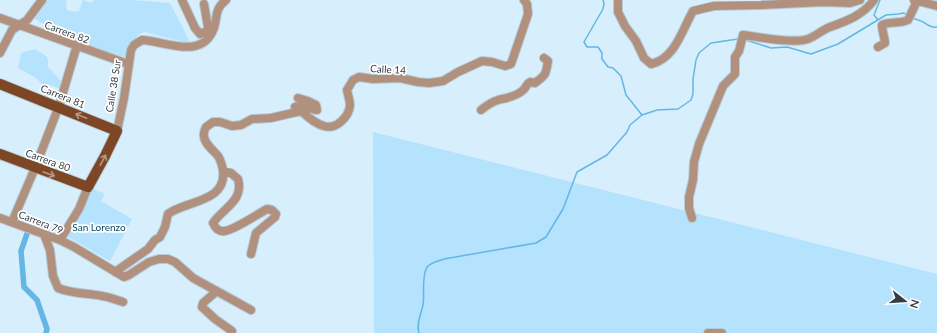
<svg xmlns="http://www.w3.org/2000/svg" width="937" height="333" font-family="Lato,sans-serif">
<rect width="100%" height="100%" fill="#d7eefc"/>
<path fill="#b5e2fd" d="M 48,0 L 66,0 L 67,10 L 75,12 L 79,11 L 83,0 L 92,3 L 94,0 L 131,0 L 170,3 L 191,44 L 145,32 C 133,35 131,47 128,58 L 48,34 L 47,26 L 33,18 Z
M 35,49 L 46,56 L 48,60 L 48,67 L 61,81 L 65,80 L 61,89 L 50,85 L 43,85 L 36,78 L 18,68 L 21,53 Z
M 373,132 L 937,274 L 937,333 L 374,333 Z
M 91,188 L 105,194 L 101,201 L 132,219 L 110,261 L 65,235 Z"/>
<g fill="none" stroke-linecap="round" stroke-linejoin="round">
<path stroke="#64b6e5" stroke-width="1.5" d="M 603,0 L 604,4 L 603,9 L 584,42 L 587,47 L 598,47 L 602,53 L 602,59 L 608,67 L 613,68 L 621,76 L 626,95 L 642,115
M 912,18 C 914,19 916,19 918,20 C 925,21 929,29 937,27
M 878,20 L 874,15 L 880,0
M 746,40 L 771,48 L 787,47 L 811,54 L 838,44 L 886,15 L 898,14 L 904,13 L 907,15
M 419,333 C 416,324 421,314 423,305 C 425,293 421,278 427,267 C 431,262 439,261 444,259 L 536,243 L 546,237 L 563,209 L 577,172 L 607,155 L 627,132 L 630,125 L 642,115 L 657,110 L 678,109 L 691,100 L 693,94 L 693,79 L 696,60 L 699,53 L 711,43 L 738,39"/>
<path stroke="#64b6e5" stroke-width="5.5" d="M 28,231 L 21,251 L 24,287 L 37,300 L 47,329 L 46,333"/>
<g stroke="#b6cbd7" stroke-width="10">
<path id="minor" d="M 182,0 L 195,28 L 200,34 L 207,31 L 211,34
M 618,0 L 618,12 L 625,26 L 636,41 L 644,58 L 651,64 C 675,59 682,30 693,11 L 714,6 L 761,5 L 823,2 L 850,3 L 860,0
M 914,0 L 937,6
M 204,4 L 209,33
M 0,18 L 128,64
M 878,47 L 885,43 C 885,39 882,31 882,25 C 890,21 900,24 908,20 L 917,1
M 0,53 L 12,30 L 27,20 L 42,0
M 295,107 L 299,106 L 317,110 L 316,105 L 308,101 L 298,98
M 481,110 C 486,106 491,102 498,100 C 506,98 515,97 522,91 C 526,89 526,84 530,82 L 535,83 C 546,75 546,74 548,61 L 544,58
M 117,131 L 124,98 L 131,50 L 134,45 L 142,40 C 166,41 202,61 214,28 C 218,15 214,10 226,0
M 223,171 L 231,173 L 238,179 C 244,201 224,207 213,223 C 215,228 219,232 225,231 C 236,229 256,215 267,209 L 272,210 L 276,214 L 275,217 L 256,233 L 251,254
M 0,218 L 60,240 L 74,247 L 124,277 L 129,275 L 149,262 L 159,259 L 168,259 L 175,262 L 193,278 L 251,310
M 692,218 L 689,208 L 689,197 L 693,180 L 694,162 L 699,144 L 723,86 L 735,74 L 735,57 L 739,51 L 743,35 C 760,37 793,44 808,39 C 816,36 822,30 830,27 C 847,21 863,15 874,0
M 12,222 L 35,168 L 59,106 L 77,45
M 46,235 L 45,237 L 50,250 L 53,276 L 58,288 C 73,294 87,293 102,296 C 109,297 117,300 123,302
M 60,240 L 79,209 L 88,187
M 115,272 L 148,249 L 155,240 L 160,237 L 165,227 L 168,214 C 186,200 227,203 223,170 C 222,165 220,159 218,156 C 213,150 204,143 204,136 C 203,133 205,129 206,127 L 213,122 L 220,122 L 232,126 L 241,125 L 252,119 L 271,118 L 301,111 C 308,117 315,124 324,126 C 336,130 349,117 350,105 C 350,101 348,95 347,90 L 353,80 L 359,77 L 373,79 L 400,78 L 418,82 L 429,83 L 443,81 L 458,72 L 482,61 L 492,62 L 505,66 L 511,64 L 528,14 L 527,4 L 524,0
M 217,291 L 203,303 L 202,307 L 215,319 L 232,331
M 708,333 L 722,333"/>
</g>
<g stroke="#b6cbd7" stroke-width="12">
<path id="major" d="M 0,84 L 117,131 L 105,156 L 88,187 L 0,154"/>
</g>
<use href="#minor" stroke="#b1917e" stroke-width="8"/>
<use href="#major" stroke="#7d4624" stroke-width="10"/>
</g>
<defs><path id="oneway-shaft" d="M-6 0H5M1.5-3L5.5 0L1.5 3" fill="none" stroke-width="1.6" stroke-linecap="round" stroke-linejoin="round"/></defs>
<g stroke="#b89987">
<use href="#oneway-shaft" transform="translate(81 116) rotate(-158)"/>
<use href="#oneway-shaft" transform="translate(103 160) rotate(-62)"/>
<use href="#oneway-shaft" transform="translate(49 174) rotate(20)"/>
</g>
<g text-anchor="middle" stroke-width="3.5" stroke-linejoin="round" paint-order="stroke">
<g font-size="10" fill="#343d42" stroke="#fff">
<text transform="translate(67 32) rotate(20)" y="4">Carrera 82</text>
<text transform="translate(388 69) rotate(3)" y="4">Calle 14</text>
<text transform="translate(113 86) rotate(-81)" y="4">Calle 38 Sur</text>
<text transform="translate(63 96) rotate(22)" y="4">Carrera 81</text>
<text transform="translate(48 160) rotate(20)" y="4">Carrera 80</text>
<text transform="translate(41 222) rotate(21)" y="4">Carrera 79</text>
</g>
<g font-size="10" fill="#034969" stroke="#fff">
<text x="99" y="231">San Lorenzo</text>
</g>
</g>
<g transform="translate(905 301) rotate(107)" stroke="#ffffff" stroke-width="3" paint-order="stroke">
<path d="M0-3L7 15L0 10L-7 15Z" fill="#343d42"/>
<text y="-6" font-size="11" font-weight="bold" text-anchor="middle" fill="#343d42">N</text>
</g>
</svg>
